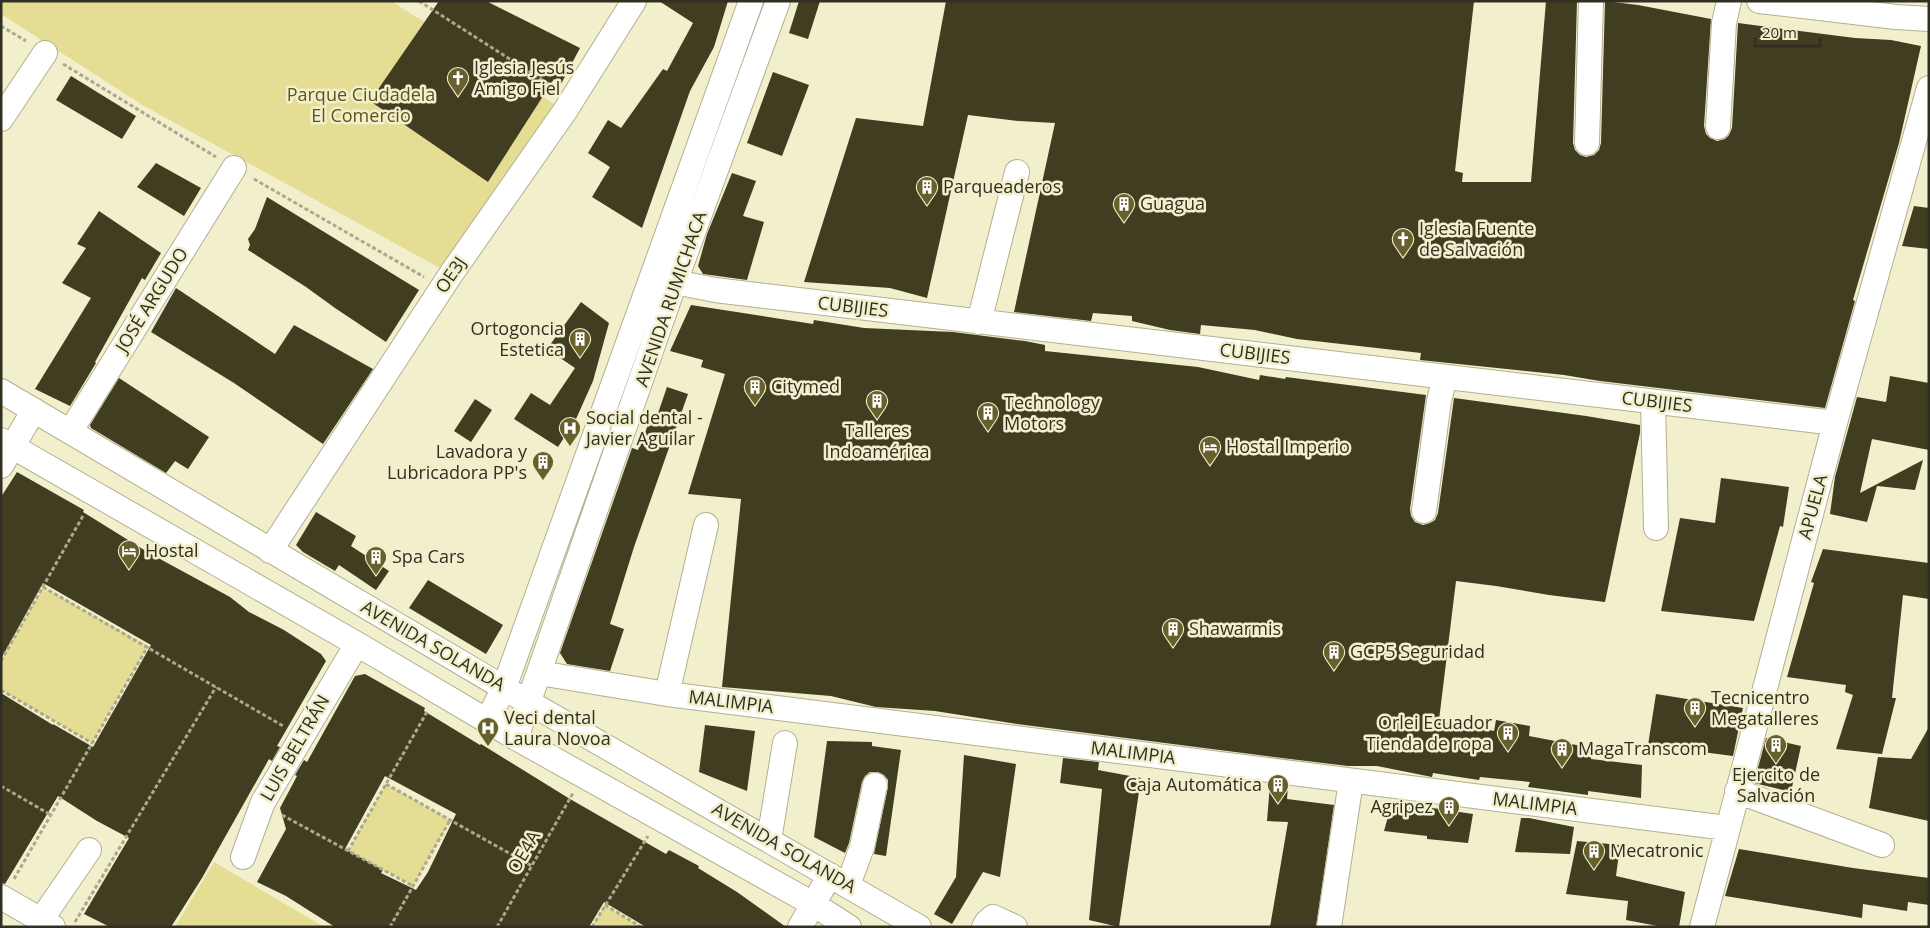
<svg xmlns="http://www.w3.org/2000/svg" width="1930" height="928" font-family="'Open Sans',sans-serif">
<rect width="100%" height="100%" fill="#f2efcd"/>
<path fill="#e6dd95" d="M 1,1 L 391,1 L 565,111 L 451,274 L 144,106 L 1,14 Z
M 43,587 L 148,646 L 92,743 L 1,690 L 1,661 Z
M 386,784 L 450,820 L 413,886 L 348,851 Z
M 214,862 L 324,927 L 175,927 Z
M 605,905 L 641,927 L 592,927 Z"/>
<path fill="#403d20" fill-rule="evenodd" d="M 439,1 L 486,1 L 580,48 L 561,84 L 554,79 L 488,182 L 370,101 Z
M 659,1 L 728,1 L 714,47 L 690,91 L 642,228 L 592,197 L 610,167 L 588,153 L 608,120 L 621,128 L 663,69 L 667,71 L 693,23 Z
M 799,1 L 820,1 L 808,39 L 789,33 Z
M 946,1 L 1474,1 L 1455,171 L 1463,173 L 1462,182 L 1531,182 L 1546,1 L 1577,1 L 1573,143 L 1575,150 L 1580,155 L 1586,157 L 1594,155 L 1599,150 L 1601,143 L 1605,1 L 1638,5 L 1711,19 L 1704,126 L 1706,134 L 1710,138 L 1717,141 L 1725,139 L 1729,135 L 1732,128 L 1738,23 L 1855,38 L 1891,40 L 1921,46 L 1899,143 L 1853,300 L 1855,301 L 1825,408 L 1600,381 L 1564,375 L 1420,360 L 1421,353 L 1297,339 L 1255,330 L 1201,325 L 1200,334 L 1170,330 L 1132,321 L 1132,316 L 1093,313 L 1091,321 L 1014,312 L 1055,123 L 1019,121 L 968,115 L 927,298 L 890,288 L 804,282 L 856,118 L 923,126 Z
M 773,72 L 809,85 L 782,156 L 747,143 Z
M 71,76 L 136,116 L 122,139 L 56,100 Z
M 156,163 L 201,188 L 184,216 L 137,187 Z
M 732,173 L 756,181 L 743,216 L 764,222 L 747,280 L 703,274 L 698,266 L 707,234 Z
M 267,197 L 419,290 L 386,342 L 335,308 L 306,287 L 248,250 L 250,245 L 248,239 L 255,229 Z
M 1914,206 L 1929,208 L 1929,249 L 1902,246 Z
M 99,211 L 161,253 L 145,280 L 142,278 L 95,362 L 96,363 L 70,406 L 35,389 L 91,298 L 62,283 L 86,248 L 77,244 Z
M 176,288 L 275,354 L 294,325 L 373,369 L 323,444 L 234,383 L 151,332 Z
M 581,302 L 609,323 L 593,381 L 576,419 L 558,447 L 514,419 L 531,393 L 550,405 L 575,368 L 547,349 Z
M 691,305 L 813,324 L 814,320 L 864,328 L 953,332 L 1025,341 L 1045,345 L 1045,351 L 1198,367 L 1259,380 L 1260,375 L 1285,379 L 1286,377 L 1426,395 L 1410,509 L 1411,516 L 1415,522 L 1423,525 L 1430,523 L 1435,520 L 1438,513 L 1454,398 L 1586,416 L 1640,425 L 1640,433 L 1605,602 L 1549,595 L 1496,586 L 1456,581 L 1439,720 L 1494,731 L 1496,720 L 1530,726 L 1529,736 L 1592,748 L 1591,759 L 1642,765 L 1641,798 L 1588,791 L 1588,795 L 1528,787 L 1530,782 L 1480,777 L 1479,780 L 1433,773 L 1432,777 L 1377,766 L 1348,766 L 1290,759 L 1017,724 L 935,711 L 876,707 L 831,696 L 722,687 L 741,499 L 688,494 L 725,374 L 701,367 L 703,360 L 670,351 Z
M 1890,376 L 1929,383 L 1929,450 L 1872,439 L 1860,493 L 1923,460 L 1915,490 L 1877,486 L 1867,522 L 1830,514 L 1835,477 L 1857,397 L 1886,402 Z
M 119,378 L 209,437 L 188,469 L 175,461 L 166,473 L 91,428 L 90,425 Z
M 667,387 L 688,394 L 634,547 L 610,624 L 624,629 L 610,671 L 567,664 L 560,653 L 632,448 L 638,450 L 650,420 L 655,422 Z
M 475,399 L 492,410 L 471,442 L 454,431 Z
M 17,472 L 84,510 L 83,512 L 149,553 L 230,597 L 249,612 L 284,630 L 321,654 L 326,661 L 277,746 L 280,747 L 272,761 L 269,759 L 202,878 L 171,927 L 110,927 L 84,914 L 129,838 L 97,821 L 58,796 L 5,884 L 1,883 L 1,693 L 53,725 L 53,724 L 93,747 L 151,645 L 43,583 L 1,659 L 1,497 Z
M 1721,478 L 1789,487 L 1783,527 L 1780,526 L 1754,621 L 1661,611 L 1680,518 L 1715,523 Z
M 316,512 L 356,536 L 351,546 L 389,571 L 376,590 L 339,565 L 335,571 L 303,552 L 296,545 Z
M 1823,549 L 1929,563 L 1929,599 L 1903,595 L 1892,698 L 1896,698 L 1882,754 L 1836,749 L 1853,695 L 1845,692 L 1846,685 L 1787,677 L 1814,583 L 1811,582 Z
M 428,580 L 503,625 L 486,654 L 409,608 Z
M 365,674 L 425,708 L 424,711 L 480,745 L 481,744 L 570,799 L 666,854 L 669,850 L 699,866 L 698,868 L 737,892 L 786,927 L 646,927 L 604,902 L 589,927 L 335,927 L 286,896 L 257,882 L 286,829 L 280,808 L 297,776 L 295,775 L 304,760 L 307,762 L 355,676 ZM 385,776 L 456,814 L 428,872 L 416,890 L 381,873 L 383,870 L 345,849 Z
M 1656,694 L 1743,708 L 1733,756 L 1648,745 Z
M 705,725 L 755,731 L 747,791 L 699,772 Z
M 1929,727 L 1929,821 L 1869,808 L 1878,757 L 1911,759 Z
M 1766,738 L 1801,746 L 1791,792 L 1754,783 Z
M 827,741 L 872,742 L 872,746 L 901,750 L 886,856 L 874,854 L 888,787 L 888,780 L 884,775 L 878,772 L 870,772 L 865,776 L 862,782 L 849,843 L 845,853 L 814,837 Z
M 964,755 L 1016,764 L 1000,877 L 983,872 L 952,924 L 934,914 L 956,877 Z
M 1063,758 L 1099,762 L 1098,770 L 1141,778 L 1119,927 L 1089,920 L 1102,789 L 1060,783 Z
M 1270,784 L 1288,786 L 1287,799 L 1334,805 L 1316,927 L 1270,927 L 1288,822 L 1267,821 Z
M 1392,802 L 1473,814 L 1468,843 L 1427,839 L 1427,836 L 1384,831 Z
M 1521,818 L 1529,818 L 1574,827 L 1570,854 L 1515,852 Z
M 1577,841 L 1620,845 L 1616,876 L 1685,892 L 1679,927 L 1663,927 L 1626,920 L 1628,901 L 1566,894 Z
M 1739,849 L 1853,868 L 1929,878 L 1929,905 L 1908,902 L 1907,911 L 1863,904 L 1862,918 L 1725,896 Z"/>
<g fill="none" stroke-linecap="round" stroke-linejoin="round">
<g stroke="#b3b08f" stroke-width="26">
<path id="minor" d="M 1759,1 L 1896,17 L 1929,19
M 1,119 L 45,53
M 1718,127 L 1724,23 L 1729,1
M 1587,143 L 1591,1
M 675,282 L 715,290 L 1835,423
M 979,322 L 1017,172
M 1,391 L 504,688 L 919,927
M 1653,402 L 1656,528
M 70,432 L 234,168
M 1,440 L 357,644 L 516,738 L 813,904 L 849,927
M 1,466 L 34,410
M 1424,511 L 1439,401 L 1445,377
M 270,551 L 451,274 L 565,111 L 634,1
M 539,673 L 667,694 L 1727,828
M 667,694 L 706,525
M 487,721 L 504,688 L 751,1
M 516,738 L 675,282 L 778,1
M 1737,791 L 1882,845
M 769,840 L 785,743
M 243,857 L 263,802 L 357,644
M 848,885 L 862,847 L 875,785
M 1,897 L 53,927
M 41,920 L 89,850
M 800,927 L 830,875
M 984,927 L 987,922 L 993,917 L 1015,927
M 1329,927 L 1351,781
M 1702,927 L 1835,423 L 1929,88"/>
</g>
<path stroke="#aba88e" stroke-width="3" stroke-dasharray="4 2.5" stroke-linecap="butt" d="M 419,1 L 555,88
M 1,26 L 26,41
M 63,64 L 216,157
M 254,179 L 424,277
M 43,587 L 283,726
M 1,661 L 84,514
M 1,690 L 92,743
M 386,784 L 532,866
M 1,786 L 51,815
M 282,815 L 413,886
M 348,851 L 428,710
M 14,879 L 148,646
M 605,905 L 641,927
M 75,922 L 216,687
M 390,927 L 450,820
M 497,927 L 573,793
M 592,927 L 648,836"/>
<use href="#minor" stroke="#fff" stroke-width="24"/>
</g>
<defs>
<g id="church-pin" transform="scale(1.125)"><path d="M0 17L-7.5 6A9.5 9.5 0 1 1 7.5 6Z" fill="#67602c" stroke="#f2efcd"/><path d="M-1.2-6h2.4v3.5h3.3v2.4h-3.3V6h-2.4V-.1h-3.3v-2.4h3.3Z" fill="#fff"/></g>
<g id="building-pin" transform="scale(1.125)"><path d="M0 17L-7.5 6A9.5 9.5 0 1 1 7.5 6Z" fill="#67602c" stroke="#f2efcd"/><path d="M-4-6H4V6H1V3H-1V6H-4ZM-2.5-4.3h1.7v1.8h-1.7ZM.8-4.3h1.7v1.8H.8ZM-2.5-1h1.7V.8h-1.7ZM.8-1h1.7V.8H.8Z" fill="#fff"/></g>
<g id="hospital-pin" transform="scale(1.125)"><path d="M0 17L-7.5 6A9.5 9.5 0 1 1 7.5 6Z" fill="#67602c" stroke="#f2efcd"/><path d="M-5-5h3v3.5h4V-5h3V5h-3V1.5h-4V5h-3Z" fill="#fff"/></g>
<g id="hotel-pin" transform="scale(1.125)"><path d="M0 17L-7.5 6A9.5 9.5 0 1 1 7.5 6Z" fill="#67602c" stroke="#f2efcd"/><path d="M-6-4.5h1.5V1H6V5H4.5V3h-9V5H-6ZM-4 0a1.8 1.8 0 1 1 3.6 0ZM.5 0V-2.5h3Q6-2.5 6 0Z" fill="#fff"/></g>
</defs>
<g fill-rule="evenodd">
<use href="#church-pin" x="458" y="78"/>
<use href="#building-pin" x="927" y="187"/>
<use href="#building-pin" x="1124" y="204"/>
<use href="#church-pin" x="1403" y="239"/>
<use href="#building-pin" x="580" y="339"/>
<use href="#building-pin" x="755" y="387"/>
<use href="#building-pin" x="877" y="401"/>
<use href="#building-pin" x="988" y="413"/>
<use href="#hospital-pin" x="570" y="428"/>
<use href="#hotel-pin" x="1210" y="447"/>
<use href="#building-pin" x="543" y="462"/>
<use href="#hotel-pin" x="129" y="551"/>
<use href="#building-pin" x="376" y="557"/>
<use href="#building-pin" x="1173" y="629"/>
<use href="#building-pin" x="1334" y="652"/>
<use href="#building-pin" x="1695" y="708"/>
<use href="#hospital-pin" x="488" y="728"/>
<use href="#building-pin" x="1508" y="733"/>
<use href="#building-pin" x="1776" y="745"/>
<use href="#building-pin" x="1562" y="749"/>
<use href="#building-pin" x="1278" y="785"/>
<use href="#building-pin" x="1449" y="807"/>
<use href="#building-pin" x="1594" y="851"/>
</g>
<g text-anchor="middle" stroke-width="5" stroke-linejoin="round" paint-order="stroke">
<g font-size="18" fill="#312f22" stroke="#f2efcd" text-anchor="start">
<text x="474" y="74">Iglesia Jesús<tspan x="474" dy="21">Amigo Fiel</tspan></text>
<text x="943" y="193">Parqueaderos</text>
<text x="1140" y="210">Guagua</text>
<text x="1419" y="235">Iglesia Fuente<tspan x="1419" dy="21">de Salvación</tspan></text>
<text x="564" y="335" text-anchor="end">Ortogoncia<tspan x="564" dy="21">Estetica</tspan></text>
<text x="771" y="393">Citymed</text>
<text x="1004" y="409">Technology<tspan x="1004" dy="21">Motors</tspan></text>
<text x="586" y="424">Social dental -<tspan x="586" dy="21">Javier Aguilar</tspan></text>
<text x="877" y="437" text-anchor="middle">Talleres<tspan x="877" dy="21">Indoamérica</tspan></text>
<text x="1226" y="453">Hostal Imperio</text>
<text x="527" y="458" text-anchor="end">Lavadora y<tspan x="527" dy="21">Lubricadora PP's</tspan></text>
<text x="145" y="557">Hostal</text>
<text x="392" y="563">Spa Cars</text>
<text x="1189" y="635">Shawarmis</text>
<text x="1350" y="658">GCP5 Seguridad</text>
<text x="1711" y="704">Tecnicentro<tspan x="1711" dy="21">Megatalleres</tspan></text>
<text x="504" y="724">Veci dental<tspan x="504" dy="21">Laura Novoa</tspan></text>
<text x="1492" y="729" text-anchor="end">Orlei Ecuador<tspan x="1492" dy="21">Tienda de ropa</tspan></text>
<text x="1578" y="755">MagaTranscom</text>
<text x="1776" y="781" text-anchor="middle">Ejercito de<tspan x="1776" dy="21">Salvación</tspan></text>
<text x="1262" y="791" text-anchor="end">Caja Automática</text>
<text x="1433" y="813" text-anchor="end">Agripez</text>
<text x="1610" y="857">Mecatronic</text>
</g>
<g font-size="18" fill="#5d5517" stroke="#f2efcd">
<text x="361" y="101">Parque Ciudadela<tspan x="361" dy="21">El Comercio</tspan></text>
</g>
<g font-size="18" fill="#312f22" stroke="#f2efcd">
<text transform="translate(451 275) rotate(-56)" y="6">OE3J</text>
<text transform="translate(671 299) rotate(-71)" y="6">AVENIDA RUMICHACA</text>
<text transform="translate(152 300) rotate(-58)" y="6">JOSÉ ARGUDO</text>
<text transform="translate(853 307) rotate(7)" y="6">CUBIJIES</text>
<text transform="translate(1255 354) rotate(7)" y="6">CUBIJIES</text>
<text transform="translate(1657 402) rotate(7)" y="6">CUBIJIES</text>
<text transform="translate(1813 507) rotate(-75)" y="6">APUELA</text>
<text transform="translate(433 646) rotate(30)" y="6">AVENIDA SOLANDA</text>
<text transform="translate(731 702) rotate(7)" y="6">MALIMPIA</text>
<text transform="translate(295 748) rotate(-60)" y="6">LUIS BELTRÁN</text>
<text transform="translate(1133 753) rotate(7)" y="6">MALIMPIA</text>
<text transform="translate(1535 804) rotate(7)" y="6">MALIMPIA</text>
<text transform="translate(784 848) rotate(30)" y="6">AVENIDA SOLANDA</text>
<text transform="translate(524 852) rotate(-60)" y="6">OE4A</text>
</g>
</g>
<rect width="1930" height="928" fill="none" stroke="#312f22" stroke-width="5"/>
<path d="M1755 38v8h65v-8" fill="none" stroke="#312f22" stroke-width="2.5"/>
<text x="1762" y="38" font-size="15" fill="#312f22" stroke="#f2efcd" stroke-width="4" paint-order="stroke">20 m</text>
</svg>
